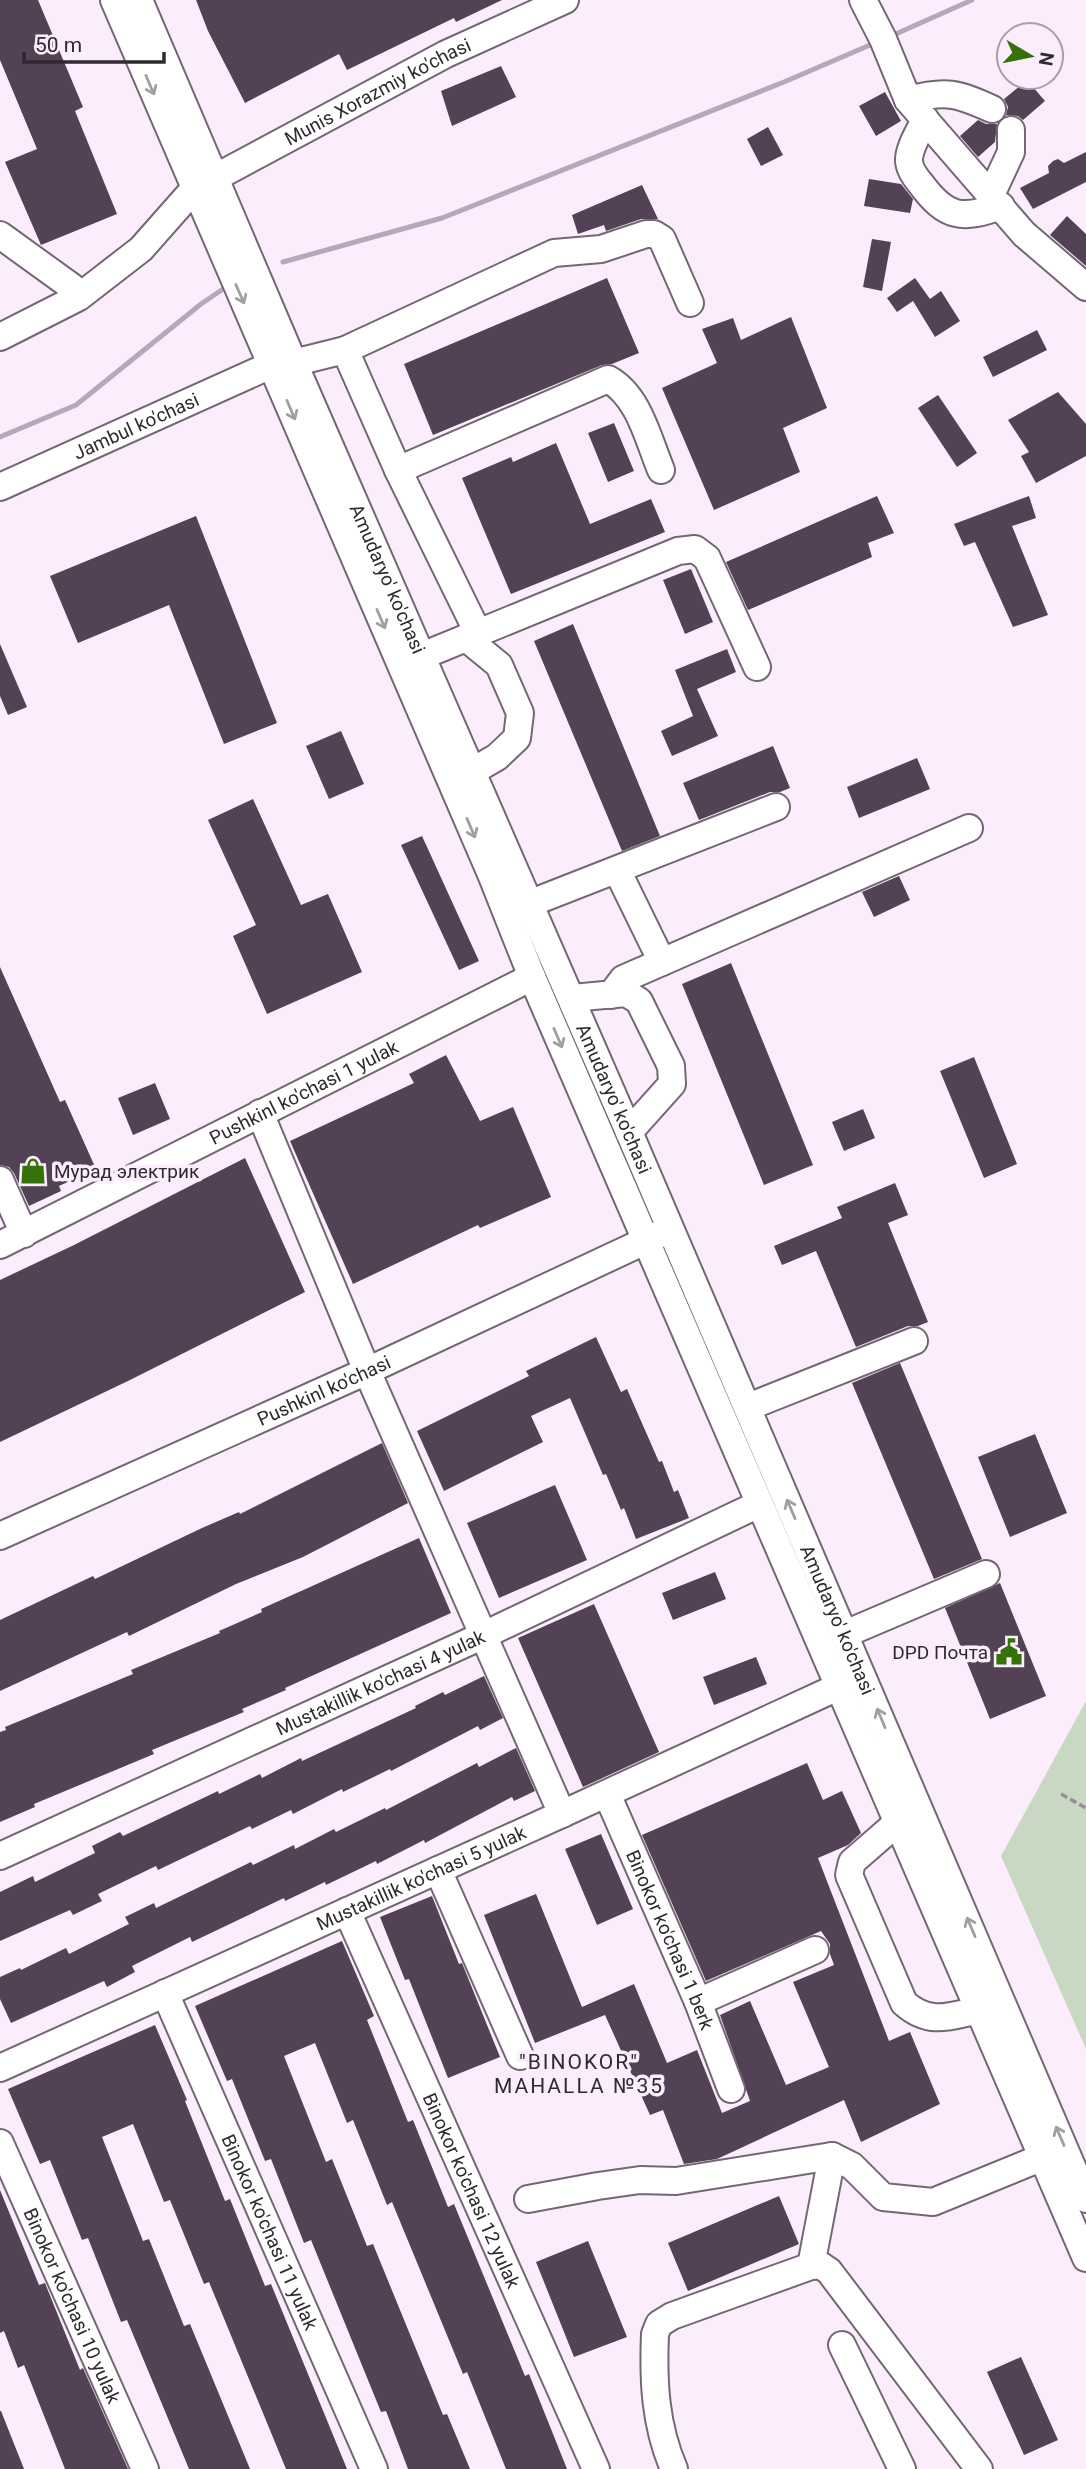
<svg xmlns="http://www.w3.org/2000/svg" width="1086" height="2469" font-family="Roboto,sans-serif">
<rect width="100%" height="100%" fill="#fcedfd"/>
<path fill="#c9d8c3" d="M 1086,1701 L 1086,2049 L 1001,1856 Z"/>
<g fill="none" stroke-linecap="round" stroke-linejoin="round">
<path stroke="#bba5bc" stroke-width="5" d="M 889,37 L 972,0
M 283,262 L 442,218 L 784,82 L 877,42
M 0,437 L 76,405 L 201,304 L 226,287"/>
</g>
<path fill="#534155" d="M 0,0 L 38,0 L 83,107 L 75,111 L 117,214 L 41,245 L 5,162 L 37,149 L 0,60 Z
M 196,0 L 502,0 L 456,22 L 454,18 L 347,70 L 339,54 L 245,103 L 208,31 Z
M 501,66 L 516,97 L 452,126 L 441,91 Z
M 1027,80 L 1045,101 L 1023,120 L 1018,116 L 1006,115 L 1008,107 L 1004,99 Z
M 885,92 L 901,121 L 876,136 L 859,106 Z
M 978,120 L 986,124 L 997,124 L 995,142 L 978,157 L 960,136 Z
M 768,127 L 783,155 L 761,166 L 747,139 Z
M 1086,152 L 1086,182 L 1033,209 L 1020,188 L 1049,173 L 1048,166 L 1053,161 L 1058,159 L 1064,163 Z
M 869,179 L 901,184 L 913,199 L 910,213 L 864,206 Z
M 642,185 L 658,219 L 641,219 L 606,231 L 604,225 L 578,234 L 572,215 Z
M 1067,216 L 1086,234 L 1086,266 L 1050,235 Z
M 872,239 L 891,242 L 882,291 L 863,287 Z
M 607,278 L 639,353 L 612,364 L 602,365 L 433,435 L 404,364 Z
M 915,278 L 930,299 L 941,291 L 960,321 L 935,337 L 913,301 L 897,312 L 887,298 Z
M 791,317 L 827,408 L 783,428 L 800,472 L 714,510 L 662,388 L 717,363 L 702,329 L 733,318 L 741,340 Z
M 1037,330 L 1047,350 L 993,377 L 983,357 Z
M 1058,392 L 1086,424 L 1086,456 L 1036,483 L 1021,456 L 1029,452 L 1008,420 Z
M 938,395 L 977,453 L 957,467 L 918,408 Z
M 614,423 L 634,471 L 608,482 L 588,433 Z
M 556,443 L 590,524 L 651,499 L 665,532 L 511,594 L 462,478 L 511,457 L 513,462 Z
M 877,496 L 894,533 L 868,543 L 872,557 L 748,610 L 726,562 Z
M 1029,496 L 1036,518 L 1012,526 L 1048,615 L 1013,627 L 975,542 L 964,546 L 954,524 Z
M 196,516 L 277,723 L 224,744 L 169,605 L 78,643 L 50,576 Z
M 691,569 L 713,622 L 685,634 L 663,580 Z
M 573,624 L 660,836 L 622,851 L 534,641 Z
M 0,644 L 27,707 L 8,715 L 0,696 Z
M 727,649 L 736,672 L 697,689 L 718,736 L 672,756 L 661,731 L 693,716 L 675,670 Z
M 341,731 L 364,784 L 329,799 L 306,746 Z
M 773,746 L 790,788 L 780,792 L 770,792 L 699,820 L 683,783 Z
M 917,758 L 930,789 L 859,818 L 847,787 Z
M 253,799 L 301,905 L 328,894 L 362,972 L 267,1014 L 233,936 L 256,925 L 208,820 Z
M 422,836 L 479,961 L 459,970 L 401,845 Z
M 899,876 L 910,900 L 874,917 L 862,892 Z
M 731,963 L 813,1165 L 764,1185 L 682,984 Z
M 0,967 L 60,1102 L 65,1100 L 96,1169 L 59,1186 L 61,1191 L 29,1206 L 14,1173 L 9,1167 L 0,1165 Z
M 446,1055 L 480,1121 L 513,1107 L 551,1197 L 480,1228 L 478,1225 L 353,1284 L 290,1141 L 414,1083 L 409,1074 Z
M 974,1057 L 1017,1164 L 984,1178 L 940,1071 Z
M 155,1083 L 170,1119 L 133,1135 L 118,1098 Z
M 863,1109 L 875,1138 L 844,1151 L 832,1122 Z
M 245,1158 L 305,1292 L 128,1381 L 0,1442 L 0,1280 L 74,1245 Z
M 895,1183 L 908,1215 L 888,1223 L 928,1322 L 918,1326 L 908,1326 L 856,1347 L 816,1251 L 782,1265 L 774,1246 L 842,1218 L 837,1207 Z
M 596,1337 L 621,1392 L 627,1389 L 659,1462 L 662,1461 L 674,1492 L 678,1490 L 689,1518 L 636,1539 L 624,1508 L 621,1510 L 606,1474 L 603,1475 L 570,1398 L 531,1416 L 543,1442 L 444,1491 L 417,1431 L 529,1376 L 526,1371 Z
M 900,1363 L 982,1559 L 934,1579 L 852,1383 Z
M 1035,1434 L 1067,1513 L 1010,1537 L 978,1457 Z
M 382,1443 L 408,1503 L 303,1557 L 236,1584 L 129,1636 L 127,1632 L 0,1691 L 0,1620 L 93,1576 L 95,1579 L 202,1528 L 239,1512 L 240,1514 Z
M 555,1485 L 587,1560 L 499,1598 L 467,1523 Z
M 419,1538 L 451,1613 L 285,1688 L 286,1690 L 242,1709 L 244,1712 L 152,1750 L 154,1754 L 34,1804 L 35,1807 L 0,1822 L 0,1732 L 6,1730 L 5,1727 L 133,1674 L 131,1670 L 220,1633 L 219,1631 L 262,1612 L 261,1609 Z
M 715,1572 L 726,1599 L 673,1620 L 662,1593 Z
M 1000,1583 L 1046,1696 L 990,1719 L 945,1608 Z
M 594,1604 L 659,1752 L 583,1787 L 518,1638 Z
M 756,1657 L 767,1684 L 714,1705 L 703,1677 Z
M 484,1676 L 503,1718 L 480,1730 L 478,1726 L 391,1771 L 390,1769 L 343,1792 L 342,1789 L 293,1814 L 291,1810 L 252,1829 L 250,1826 L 158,1870 L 156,1866 L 98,1894 L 102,1901 L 73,1915 L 70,1910 L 0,1941 L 0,1892 L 33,1876 L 35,1882 L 95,1853 L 92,1846 L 120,1832 L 123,1836 L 218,1791 L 219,1794 L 260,1774 L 262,1778 L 301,1758 L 302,1761 L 416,1708 L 415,1706 L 443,1692 L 445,1695 Z
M 516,1748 L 535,1791 L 514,1801 L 512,1797 L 425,1843 L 424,1840 L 377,1864 L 376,1861 L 326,1885 L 325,1882 L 285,1901 L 284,1898 L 192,1942 L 190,1937 L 132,1966 L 135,1972 L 107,1987 L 104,1981 L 11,2023 L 0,1999 L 0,1977 L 20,1968 L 21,1970 L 66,1948 L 69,1954 L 129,1924 L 125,1917 L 154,1903 L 156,1908 L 251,1862 L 253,1865 L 294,1845 L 295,1849 L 334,1829 L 336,1832 L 385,1808 L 386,1810 L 477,1763 L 479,1767 Z
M 807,1763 L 823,1800 L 842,1791 L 861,1833 L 848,1845 L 818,1858 L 889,2041 L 910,2032 L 940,2104 L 861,2142 L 844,2100 L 717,2159 L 684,2164 L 663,2110 L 650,2115 L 605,2015 L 535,2043 L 484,1915 L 536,1894 L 582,2007 L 634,1984 L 667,2063 L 697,2050 L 722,2113 L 750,2101 L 720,2015 L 750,2001 L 786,2085 L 829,2067 L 793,1982 L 834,1965 L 830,1954 L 830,1944 L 821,1931 L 706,1981 L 642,1835 Z
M 601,1834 L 633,1909 L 597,1925 L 565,1849 Z
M 432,1896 L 459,1964 L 462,1963 L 500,2057 L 448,2078 L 409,1979 L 405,1980 L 380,1917 Z
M 342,1941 L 374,2016 L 367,2020 L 408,2122 L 413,2120 L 448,2207 L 454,2204 L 525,2376 L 529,2374 L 567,2469 L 506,2469 L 467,2372 L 463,2374 L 392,2202 L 387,2205 L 353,2120 L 347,2123 L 315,2043 L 284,2056 L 326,2162 L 332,2159 L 367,2246 L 373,2244 L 443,2415 L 447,2414 L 470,2469 L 408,2469 L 386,2411 L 381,2412 L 311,2240 L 304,2243 L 271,2159 L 265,2161 L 232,2079 L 227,2081 L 195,2006 Z
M 155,2025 L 187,2100 L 185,2101 L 225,2201 L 230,2199 L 265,2286 L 271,2284 L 347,2469 L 286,2469 L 209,2282 L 204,2284 L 170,2200 L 164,2202 L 133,2124 L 102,2137 L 143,2241 L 149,2239 L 184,2326 L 190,2324 L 250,2469 L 189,2469 L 127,2320 L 121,2322 L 88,2238 L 82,2240 L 50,2160 L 40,2164 L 8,2089 Z
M 0,2190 L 39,2285 L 45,2283 L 80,2370 L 83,2368 L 128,2469 L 65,2469 L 24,2365 L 18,2368 L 4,2331 L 0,2333 Z
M 779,2196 L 799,2244 L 688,2291 L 668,2243 Z
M 588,2241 L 627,2337 L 574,2357 L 536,2262 Z
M 1021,2357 L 1058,2440 L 1024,2455 L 987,2372 Z
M 0,2411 L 1,2411 L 24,2469 L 0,2469 Z"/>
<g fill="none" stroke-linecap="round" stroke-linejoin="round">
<g stroke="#746775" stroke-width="30">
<g id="minor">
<path d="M 114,0 L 491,874 L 532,977 L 1086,2258"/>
<path id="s1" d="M 139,0 L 292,359 L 629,1132 L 1086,2199"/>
<path d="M 863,0 L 883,39 L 908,100 L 1024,234 L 1086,287"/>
<path d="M 908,100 C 946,90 957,93 992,109"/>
<path d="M 925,119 C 920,131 909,147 909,160 C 909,169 915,177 921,184 C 946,218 962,220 1001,206"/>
<path d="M 991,195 L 1011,152 L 1011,130"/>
<path d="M 0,235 L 72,287"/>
<path id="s2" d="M 0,337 L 79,297 L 141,249 L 194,189 L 446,54 L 565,0"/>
<path d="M 345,350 L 398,470 L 478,633"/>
<path d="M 293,363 L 345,350 L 554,253 L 601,249 L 646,234 L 654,234 L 662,239 L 690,303"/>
<path d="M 398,470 L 608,379 C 639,396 648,439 661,470"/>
<path id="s3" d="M 0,487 L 271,365"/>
<path d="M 466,638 L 499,665 L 520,713 L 517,738 L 497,757 L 473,771"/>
<path d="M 422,656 L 678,551 L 695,549 L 707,558 L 757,667"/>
<path d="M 617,870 L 662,962"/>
<path d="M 531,903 L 776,807"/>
<path d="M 611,995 L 623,979 L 969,828"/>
<path d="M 572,998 L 626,993 L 639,1001 L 671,1066 L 672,1084 L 629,1132"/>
<path d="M 260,1113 L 367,1371 L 562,1814"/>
<path d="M 0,1180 L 24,1234"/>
<path id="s4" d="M 0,1245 L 532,977"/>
<path d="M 748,1407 L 914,1341"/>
<path id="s5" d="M 0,1536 L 367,1371 L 660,1234"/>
<path d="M 845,1634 L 986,1574"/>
<path id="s6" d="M 607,1794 L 698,2002 L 731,2089"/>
<path d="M 898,1822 L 852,1862 L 849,1875 L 904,2003 C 930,2026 950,2016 979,2010"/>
<path id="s7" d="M 0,1856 L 484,1635 L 759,1504"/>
<path d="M 438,1870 L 520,2056"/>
<path id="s8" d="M 347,1911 L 596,2469"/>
<path id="s9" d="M 165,1993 L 374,2469"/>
<path d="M 698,2002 L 815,1950"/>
<path id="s10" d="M 0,2068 L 562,1814 L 840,1686"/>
<path id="s11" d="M 0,2143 L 145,2469"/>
<path d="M 528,2199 L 598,2186 L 640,2180 L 676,2181 L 832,2156 L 852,2166 L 883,2197 L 933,2202 L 1043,2157"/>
<path d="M 811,2266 L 832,2156"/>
<path d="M 842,2345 L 902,2469"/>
<path d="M 674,2469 C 655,2425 653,2381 655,2334 L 659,2324 L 672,2316 L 811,2266 L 820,2265 L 829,2271 L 979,2469"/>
</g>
</g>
<path stroke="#988e99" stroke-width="3.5" stroke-dasharray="7 3.5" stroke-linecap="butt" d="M 1061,1794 L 1086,1808"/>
<use href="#minor" stroke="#fff" stroke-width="26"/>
</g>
<defs><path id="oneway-shaft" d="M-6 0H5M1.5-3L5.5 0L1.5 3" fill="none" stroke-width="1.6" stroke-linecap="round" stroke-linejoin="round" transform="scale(1.75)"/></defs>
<g stroke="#a19fa2">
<use href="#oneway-shaft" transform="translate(150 85) rotate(67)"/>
<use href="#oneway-shaft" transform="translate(240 294) rotate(66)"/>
<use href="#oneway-shaft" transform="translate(291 410) rotate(67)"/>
<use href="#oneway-shaft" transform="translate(381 619) rotate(67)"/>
<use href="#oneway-shaft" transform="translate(471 828) rotate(67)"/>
<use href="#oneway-shaft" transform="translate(558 1038) rotate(67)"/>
<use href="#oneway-shaft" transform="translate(791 1509) rotate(-113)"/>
<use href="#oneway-shaft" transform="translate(881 1718) rotate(-113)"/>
<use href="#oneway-shaft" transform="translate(971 1927) rotate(-113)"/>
<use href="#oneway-shaft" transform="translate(1060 2136) rotate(-113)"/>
</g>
<defs>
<g id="shop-bare" transform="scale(2.1)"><path d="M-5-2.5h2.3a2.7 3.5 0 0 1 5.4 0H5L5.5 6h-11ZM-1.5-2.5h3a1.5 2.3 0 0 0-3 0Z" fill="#357208" stroke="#fcedfd" stroke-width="2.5" paint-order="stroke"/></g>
<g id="civic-bare" transform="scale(2.1)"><path d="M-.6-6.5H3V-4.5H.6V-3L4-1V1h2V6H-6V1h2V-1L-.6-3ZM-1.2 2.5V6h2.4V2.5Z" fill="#357208" stroke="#fcedfd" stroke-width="2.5" paint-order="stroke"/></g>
</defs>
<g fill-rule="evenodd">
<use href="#shop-bare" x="33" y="1171"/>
<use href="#civic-bare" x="1009" y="1652"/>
</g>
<g text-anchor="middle" stroke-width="7" stroke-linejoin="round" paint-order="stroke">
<g font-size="19" fill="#2f2930" stroke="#fcedfd">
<text dy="7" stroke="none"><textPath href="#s2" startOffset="455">Munis Xorazmiy ko'chasi</textPath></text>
<text dy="7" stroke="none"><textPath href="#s3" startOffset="149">Jambul ko'chasi</textPath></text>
<text dy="7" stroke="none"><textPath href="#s1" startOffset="630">Amudaryo' ko'chasi</textPath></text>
<text dy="7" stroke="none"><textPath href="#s4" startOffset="340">Pushkinl ko'chasi 1 yulak</textPath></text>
<text dy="7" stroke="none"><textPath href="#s1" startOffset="1197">Amudaryo' ko'chasi</textPath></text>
<text dy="7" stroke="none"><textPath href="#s5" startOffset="355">Pushkinl ko'chasi</textPath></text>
<text dy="7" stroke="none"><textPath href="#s1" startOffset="1764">Amudaryo' ko'chasi</textPath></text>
<text dy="7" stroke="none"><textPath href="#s7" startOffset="418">Mustakillik ko'chasi 4 yulak</textPath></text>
<text dy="7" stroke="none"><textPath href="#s10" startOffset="462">Mustakillik ko'chasi 5 yulak</textPath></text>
<text dy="7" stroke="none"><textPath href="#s6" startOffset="159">Binokor ko'chasi 1 berk</textPath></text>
<text dy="7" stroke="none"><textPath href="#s8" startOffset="306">Binokor ko'chasi 12 yulak</textPath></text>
<text dy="7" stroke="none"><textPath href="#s9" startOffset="261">Binokor ko'chasi 11 yulak</textPath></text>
<text dy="7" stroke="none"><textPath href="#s11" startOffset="178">Binokor ko'chasi 10 yulak</textPath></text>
</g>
<g font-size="19" fill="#2f2930" stroke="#fcedfd" text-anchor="start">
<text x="54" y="1178">Мурад электрик</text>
<text x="988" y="1659" text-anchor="end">DPD Почта</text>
</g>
<g font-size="21" letter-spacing="2" fill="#2f2930" stroke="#fcedfd">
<text x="579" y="2069">"BINOKOR"<tspan x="579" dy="24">MAHALLA №35</tspan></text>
</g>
</g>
<g transform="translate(1030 56) rotate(100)"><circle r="33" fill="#fcedfd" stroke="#aa9fab" stroke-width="2"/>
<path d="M0-5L12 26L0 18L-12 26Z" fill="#357208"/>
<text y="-10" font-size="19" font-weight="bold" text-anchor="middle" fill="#2f2930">N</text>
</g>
<path d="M24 52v10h140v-10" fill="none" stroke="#2f2930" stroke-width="3.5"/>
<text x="35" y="52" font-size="21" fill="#2f2930" stroke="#fcedfd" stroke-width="5" paint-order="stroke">50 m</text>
</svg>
